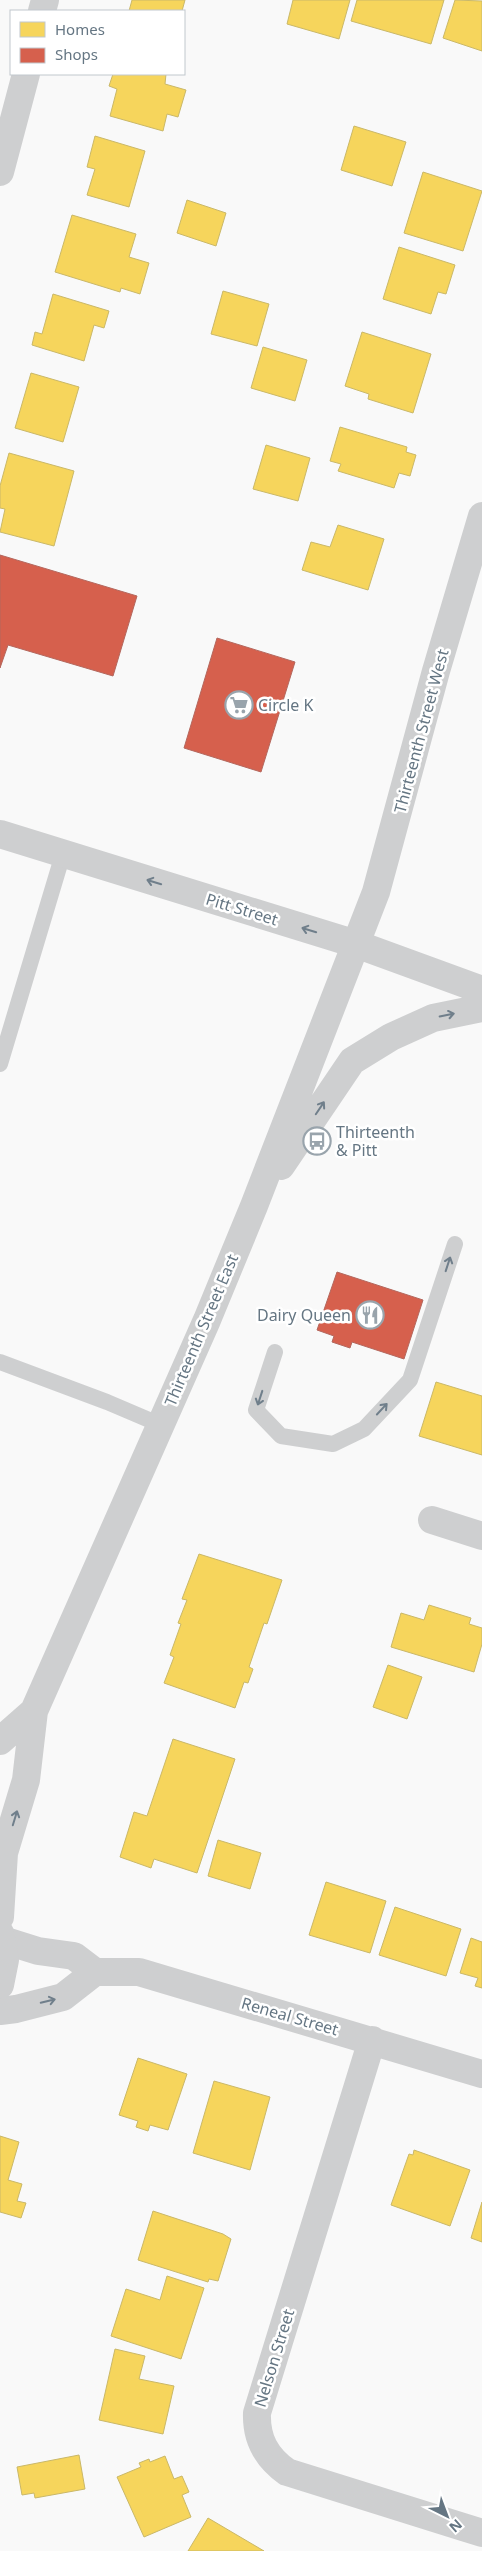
<svg xmlns="http://www.w3.org/2000/svg" width="482" height="2551" font-family="'Noto Sans',sans-serif">
<rect width="100%" height="100%" fill="#f9f9f9"/>
<path fill="#f6d55c" stroke="#cab868" d="M 132,0 L 185,0 L 182,11 L 129,11 Z
M 293,0 L 350,0 L 339,39 L 287,24 Z
M 357,0 L 444,0 L 431,44 L 351,21 Z
M 455,0 L 482,1 L 482,51 L 443,38 Z
M 113,74 L 166,74 L 165,84 L 186,90 L 178,117 L 167,114 L 163,131 L 110,116 L 117,89 L 109,86 Z
M 354,126 L 406,142 L 392,186 L 341,170 Z
M 95,136 L 145,151 L 129,207 L 87,195 L 95,169 L 87,167 Z
M 423,172 L 482,191 L 463,251 L 404,233 Z
M 187,200 L 226,213 L 216,246 L 177,233 Z
M 72,215 L 136,234 L 129,257 L 149,263 L 140,294 L 121,288 L 120,292 L 55,272 Z
M 399,247 L 455,265 L 446,294 L 438,292 L 431,314 L 383,299 Z
M 223,291 L 269,304 L 257,346 L 211,334 Z
M 53,294 L 109,311 L 104,328 L 94,325 L 84,361 L 32,345 L 35,332 L 42,334 Z
M 362,332 L 431,354 L 413,413 L 368,399 L 369,394 L 345,386 Z
M 263,347 L 307,360 L 295,401 L 251,388 Z
M 31,373 L 79,387 L 63,442 L 15,428 Z
M 340,427 L 407,447 L 406,452 L 416,455 L 410,476 L 399,473 L 394,488 L 338,471 L 341,464 L 330,461 Z
M 266,445 L 310,458 L 298,501 L 253,489 Z
M 9,453 L 74,471 L 54,546 L 0,532 L 5,509 L 0,508 L 0,486 Z
M 338,525 L 384,539 L 368,590 L 302,570 L 311,542 L 330,547 Z
M 436,1382 L 482,1396 L 482,1455 L 419,1436 Z
M 199,1554 L 282,1580 L 267,1624 L 264,1623 L 249,1667 L 253,1669 L 248,1683 L 244,1682 L 235,1708 L 164,1683 L 174,1657 L 170,1655 L 181,1624 L 178,1623 L 187,1600 L 182,1599 Z
M 429,1605 L 471,1618 L 469,1624 L 482,1628 L 482,1644 L 474,1672 L 391,1647 L 401,1613 L 424,1620 Z
M 388,1665 L 422,1677 L 407,1719 L 373,1707 Z
M 173,1739 L 235,1759 L 197,1873 L 154,1859 L 151,1868 L 120,1857 L 134,1812 L 147,1816 Z
M 218,1840 L 261,1853 L 250,1889 L 208,1876 Z
M 326,1882 L 386,1901 L 370,1953 L 309,1935 Z
M 395,1907 L 461,1929 L 446,1976 L 379,1955 Z
M 471,1938 L 482,1942 L 482,1988 L 475,1986 L 478,1978 L 460,1973 Z
M 138,2058 L 187,2074 L 168,2130 L 150,2125 L 148,2131 L 136,2127 L 138,2121 L 119,2115 Z
M 214,2081 L 270,2097 L 250,2170 L 193,2153 Z
M 0,2136 L 19,2142 L 8,2180 L 22,2184 L 17,2201 L 26,2203 L 21,2218 L 0,2212 Z
M 414,2150 L 470,2170 L 450,2226 L 391,2205 L 409,2154 L 413,2155 Z
M 482,2202 L 482,2242 L 471,2238 Z
M 153,2211 L 223,2234 L 231,2239 L 218,2281 L 209,2279 L 208,2282 L 138,2260 Z
M 167,2276 L 204,2288 L 181,2359 L 111,2336 L 126,2289 L 160,2300 Z
M 115,2349 L 145,2356 L 139,2379 L 174,2386 L 163,2434 L 99,2420 Z
M 79,2455 L 85,2489 L 35,2498 L 34,2493 L 22,2495 L 17,2467 Z
M 165,2456 L 174,2479 L 182,2476 L 189,2492 L 182,2495 L 191,2517 L 144,2537 L 117,2477 L 141,2467 L 139,2463 L 149,2459 L 150,2462 Z
M 208,2518 L 264,2551 L 188,2551 Z"/>
<path fill="#d6604d" stroke="#b4675d" d="M 0,555 L 137,596 L 113,676 L 8,645 L 0,668 Z
M 217,638 L 295,662 L 261,772 L 184,748 Z
M 337,1272 L 423,1300 L 404,1359 L 352,1342 L 350,1348 L 332,1342 L 334,1336 L 317,1330 Z"/>
<g fill="none" stroke-linecap="round" stroke-linejoin="round">
<path stroke="#cecfd0" stroke-width="16" d="M 0,1064 L 63,854
M 275,1352 L 256,1410 L 281,1436 L 333,1444 L 364,1429 L 410,1380 L 455,1244
M 0,1362 L 107,1402 L 161,1425"/>
<path stroke="#cecfd0" stroke-width="28" d="M 42,11 L 45,0
M 0,172 L 26,74
M 432,1520 L 482,1536
M 3,1940 L 38,1951 L 74,1956 L 95,1972 L 139,1972 L 482,2074
M 0,2011 L 16,2009 L 63,1997 L 95,1972
M 372,2040 L 257,2413 C 256,2439 266,2457 287,2472 L 482,2533"/>
<path stroke="#cecfd0" stroke-width="28" d="M 0,834 L 356,944 L 482,990
M 281,1166 L 352,1061 L 391,1037 L 433,1018 L 482,1008
M 0,1741 L 34,1711
M 0,1917 L 4,1853 L 26,1780 L 34,1711 L 207,1320 L 254,1206 L 376,892 L 436,671 L 482,516
M 0,1933 L 5,1960 L 0,1985"/>
</g>
<defs><path id="oneway-shaft" d="M-6 0H5M1.5-3L5.5 0L1.5 3" fill="none" stroke-width="1.6" stroke-linecap="round" stroke-linejoin="round" transform="scale(1.25)"/></defs>
<g stroke="#707f8b">
<use href="#oneway-shaft" transform="translate(154 882) rotate(-163)"/>
<use href="#oneway-shaft" transform="translate(309 930) rotate(-163)"/>
<use href="#oneway-shaft" transform="translate(447 1015) rotate(-12)"/>
<use href="#oneway-shaft" transform="translate(320 1108) rotate(-56)"/>
<use href="#oneway-shaft" transform="translate(448 1264) rotate(-72)"/>
<use href="#oneway-shaft" transform="translate(260 1398) rotate(108)"/>
<use href="#oneway-shaft" transform="translate(382 1409) rotate(-47)"/>
<use href="#oneway-shaft" transform="translate(15 1818) rotate(-73)"/>
<use href="#oneway-shaft" transform="translate(48 2001) rotate(-14)"/>
</g>
<defs>
<g id="supermarket-ring" transform="scale(1.4375)"><circle r="9.5" fill="#fff" stroke="#99a4ac" stroke-width="1.5"/><path d="M-6-5.5h2.5l.6 2H6L4.5 2H-2.5L-4.4-4H-6ZM-1.5 3.2a1.3 1.3 0 1 0 .1 0ZM3 3.2a1.3 1.3 0 1 0 .1 0Z" fill="#99a4ac"/></g>
<g id="bus-ring" transform="scale(1.4375)"><circle r="9.5" fill="#fff" stroke="#99a4ac" stroke-width="1.5"/><path d="M-5-6H5V4H4V6H2V4H-2V6H-4V4H-5ZM-3.5-4V0h7V-4ZM-3.5 1.2v1.5H-2V1.2ZM2 1.2v1.5H3.5V1.2Z" fill="#99a4ac"/></g>
<g id="restaurant-ring" transform="scale(1.4375)"><circle r="9.5" fill="#fff" stroke="#99a4ac" stroke-width="1.5"/><path d="M-5-6h1v4h1v-4h1v4h1v-4h1v5L-1.5 .5V6h-2V.5L-5-1ZM5-6V6H3V1.5H1.5Q1.5-4 5-6Z" fill="#99a4ac"/></g>
</defs>
<g fill-rule="evenodd">
<use href="#supermarket-ring" x="239" y="705"/>
<use href="#bus-ring" x="317" y="1141"/>
<use href="#restaurant-ring" x="370" y="1315"/>
</g>
<g text-anchor="middle" stroke-width="5" stroke-linejoin="round" paint-order="stroke">
<g font-size="16" fill="#657683" stroke="#fff" text-anchor="start">
<text x="258" y="711">Circle K</text>
<text x="336" y="1138">Thirteenth<tspan x="336" dy="18">&amp; Pitt</tspan></text>
<text x="351" y="1321" text-anchor="end">Dairy Queen</text>
</g>
<g font-size="16" fill="#657683" stroke="#fff">
<text transform="translate(421 731) rotate(-75)" y="6">Thirteenth Street West</text>
<text transform="translate(242 909) rotate(17)" y="6">Pitt Street</text>
<text transform="translate(201 1330) rotate(-67)" y="6">Thirteenth Street East</text>
<text transform="translate(290 2016) rotate(16)" y="6">Reneal Street</text>
<text transform="translate(274 2358) rotate(-73)" y="6">Nelson Street</text>
</g>
</g>
<rect x="10" y="10" width="175" height="65" fill="#ffffff" stroke="#c1c8cd"/>
<rect x="20" y="22" width="25" height="15" fill="#f6d55c" stroke="#c1c8cd"/>
<text x="55" y="35" font-size="15" fill="#657683">Homes</text>
<rect x="20" y="48" width="25" height="15" fill="#d6604d" stroke="#c1c8cd"/>
<text x="55" y="60" font-size="15" fill="#657683">Shops</text>
<g transform="translate(447 2516) rotate(138)" stroke="#ffffff" stroke-width="4" paint-order="stroke">
<path d="M0-4L9 19L0 12L-9 19Z" fill="#657683"/>
<text y="-8" font-size="14" font-weight="bold" text-anchor="middle" fill="#657683">N</text>
</g>
</svg>
